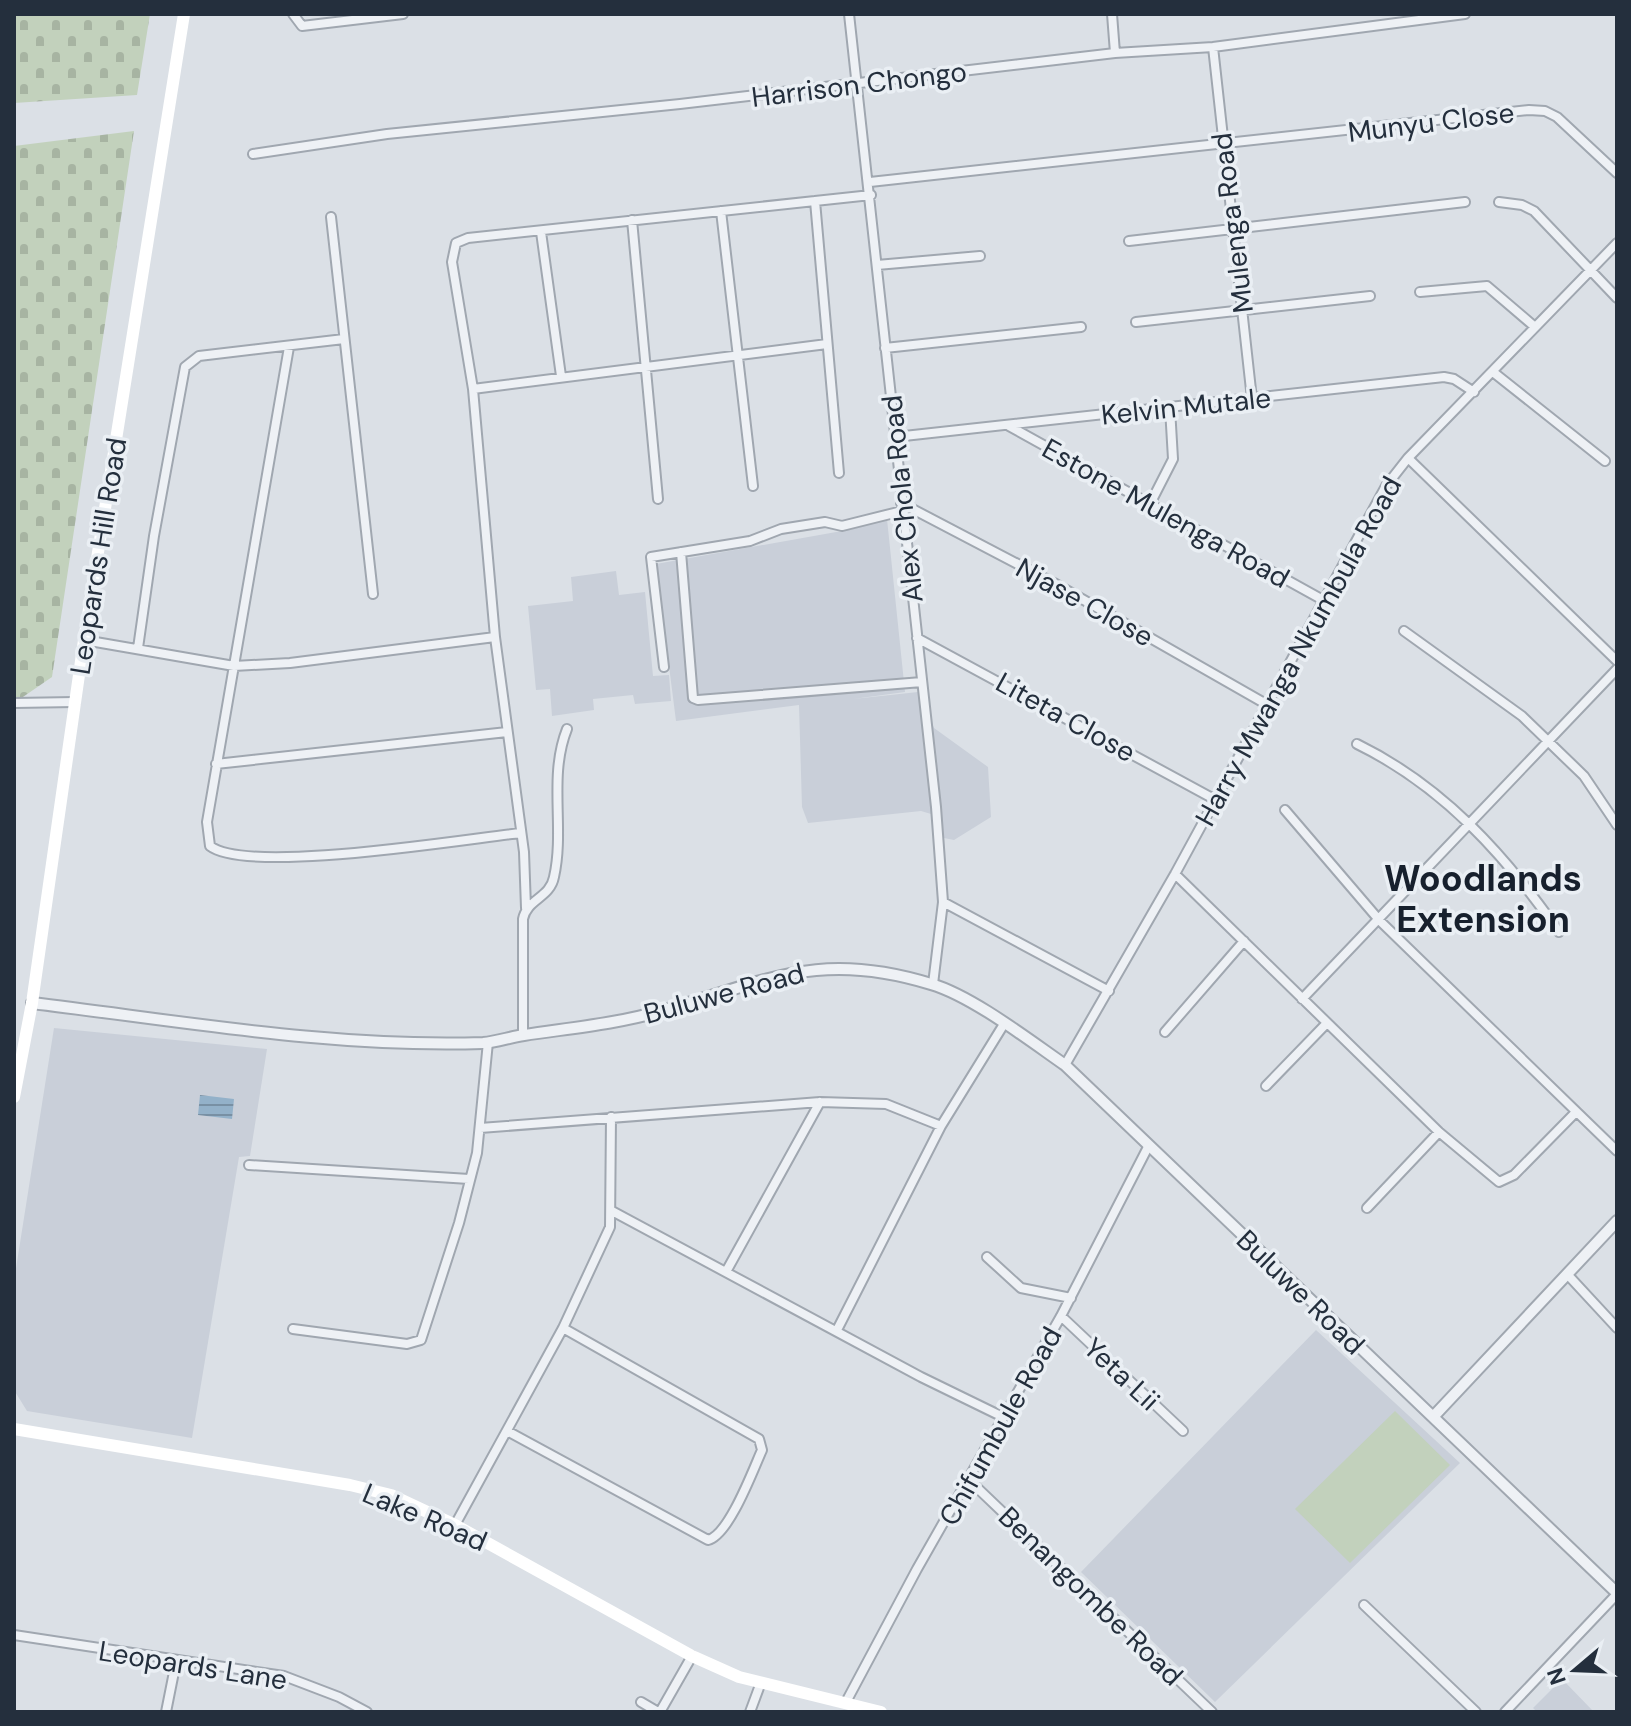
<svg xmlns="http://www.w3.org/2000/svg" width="1631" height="1726" font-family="'DM Sans',sans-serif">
<defs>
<pattern id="cemetery-stones" width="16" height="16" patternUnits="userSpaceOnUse" patternTransform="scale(2)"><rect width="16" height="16" fill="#c2d1bc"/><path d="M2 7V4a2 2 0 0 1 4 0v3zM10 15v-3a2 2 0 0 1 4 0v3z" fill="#a7b4a2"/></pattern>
<pattern id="water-rules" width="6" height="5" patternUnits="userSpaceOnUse" patternTransform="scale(2)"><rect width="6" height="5" fill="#93b1c9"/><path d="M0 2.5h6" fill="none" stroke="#7890a4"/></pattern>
</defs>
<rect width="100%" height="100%" fill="#dbe0e6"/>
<path fill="#c9cfd9" d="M 887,519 L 905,692 L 853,699 L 918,692 L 934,728 L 988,767 L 991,817 L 954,840 L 934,836 L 931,814 L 921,811 L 808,823 L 802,807 L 799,705 L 676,721 L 656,564 L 853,529 Z
M 616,571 L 619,595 L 645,592 L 653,676 L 669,675 L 671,701 L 635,704 L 633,695 L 593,699 L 594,710 L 552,716 L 550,689 L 536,690 L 528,606 L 573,601 L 571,577 Z
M 54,1028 L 267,1049 L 250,1156 L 239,1157 L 192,1438 L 27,1411 L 14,1390 L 14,1281 Z
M 1316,1330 L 1460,1463 L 1215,1702 L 1081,1572 Z
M 1562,1679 L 1594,1712 L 1537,1712 L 1533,1708 Z"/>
<path fill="#c2d1bc" d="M 1395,1411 L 1450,1465 L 1350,1563 L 1295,1509 Z"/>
<path fill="url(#cemetery-stones)" d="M 14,14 L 150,14 L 137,95 L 14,103 Z
M 134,131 L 52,677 L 20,699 L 14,698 L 14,146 Z"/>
<path fill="url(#water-rules)" d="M 200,1095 L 234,1099 L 232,1119 L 198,1115 Z"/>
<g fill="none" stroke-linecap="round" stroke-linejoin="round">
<g stroke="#a0a7b0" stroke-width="12">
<path id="minor" d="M 293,14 L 302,26 L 403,14
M 849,14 L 936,807 L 943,902 L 933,984
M 1112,14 L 1115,53
M 1213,47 L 1252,399
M 253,154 L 387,134 L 680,104 L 1115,53 L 1213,47 L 1465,14
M 870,182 L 1529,110 L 1545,111 L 1557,117 L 1617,173
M 815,201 L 871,195
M 1499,202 L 1522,205 L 1534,211 L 1617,298
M 721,211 L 753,486
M 331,217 L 373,594
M 632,220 L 658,499
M 541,232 L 561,376
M 1129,241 L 1465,202
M 877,265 L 980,256
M 1420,292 L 1487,286 L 1535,327
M 1136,322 L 1370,296
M 289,347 L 207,822 L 210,846 C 248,875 465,839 521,833
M 885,348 L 1081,327
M 1493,372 L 1605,461
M 473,389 L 827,344
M 1009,426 L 1323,600
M 895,437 L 1444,377 L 1454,379 L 1474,392
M 1408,458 L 1617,661
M 901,503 L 1054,583 L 1266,704
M 1150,504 L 1173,459 L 1170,408
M 681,552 L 693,698 L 698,700 L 922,682
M 1404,631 L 1522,716 L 1584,776 L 1617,825
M 917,638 L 1214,799
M 84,640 L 234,666 L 290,663 L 495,637
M 138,648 L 154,536 L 185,367 L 199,356 L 344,339
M 664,667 L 651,557 L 750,541 L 781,529 L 825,522 L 842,526 L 902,511
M 14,703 L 75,702
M 1357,744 C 1443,786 1505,855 1559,932
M 216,764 L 507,732
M 1285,810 L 1380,921 L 1617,1151
M 1175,874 L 1439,1132 L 1499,1182 L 1514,1175 L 1575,1113
M 943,902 L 1109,991
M 526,908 L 524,852 L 495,637 L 473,389 L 452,262 L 456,243 L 468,238 L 815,201 L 839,473
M 1302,999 L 1617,669
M 1165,1032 L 1244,941
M 523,1035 L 523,919 C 527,899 550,898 554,877 C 565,828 548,777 567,729
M 1065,1065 L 1175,874 L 1386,486 L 1408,458 L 1617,243
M 1266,1086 L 1327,1023
M 480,1128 L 820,1102 L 886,1104 L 941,1126
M 249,1165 L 469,1179
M 1367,1208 L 1439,1132
M 612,1211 L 921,1377 L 1003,1417
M 987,1257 L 1021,1288 L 1071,1298
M 727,1270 L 820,1102
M 1567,1274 L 1617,1328
M 1061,1316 L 1183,1431
M 293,1329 L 407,1344 L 421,1340 L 459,1223 L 477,1153 L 488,1042
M 837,1330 L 941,1126 L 1004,1024
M 509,1432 L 708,1540 C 729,1535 753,1470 762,1450 L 759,1439 L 563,1328
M 970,1481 L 1212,1712
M 455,1525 L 563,1328 L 610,1227 L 611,1117
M 1364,1605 L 1476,1712
M 14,1635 L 284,1676 L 339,1697 L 367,1712
M 641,1702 L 658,1712
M 846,1702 L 917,1569 L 1061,1316 L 1148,1147
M 166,1712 L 176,1662
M 660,1712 L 692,1656
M 750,1712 L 760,1685
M 1505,1712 L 1617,1594"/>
</g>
<g stroke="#a0a7b0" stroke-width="14">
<path id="tertiary" d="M 32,1003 C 181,1021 332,1048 483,1043 C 497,1042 510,1037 524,1035 C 570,1028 616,1024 661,1011 C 766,982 817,949 931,984 C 972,996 1029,1040 1065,1065 L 1617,1593
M 1433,1417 L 1617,1221"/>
</g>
<use href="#minor" stroke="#eef1f5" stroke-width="8"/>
<use href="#tertiary" stroke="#eef1f5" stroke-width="10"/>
<path stroke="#fff" stroke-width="12" d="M 14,1097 L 32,1003 L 84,640 L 184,14
M 14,1429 L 350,1485 L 391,1495 L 455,1525 L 692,1656 L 739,1677 L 881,1712"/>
</g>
<g text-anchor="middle" stroke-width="7" stroke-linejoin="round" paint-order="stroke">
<g font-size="28" fill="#242f3d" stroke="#eaeff4">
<text transform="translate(859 84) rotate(-7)" y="10">Harrison Chongo</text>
<text transform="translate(1431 122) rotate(-7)" y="10">Munyu Close</text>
<text transform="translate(1232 223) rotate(-97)" y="10">Mulenga Road</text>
<text transform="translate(1186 406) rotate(-6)" y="10">Kelvin Mutale</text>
<text transform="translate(902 499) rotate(-96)" y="10">Alex Chola Road</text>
<text transform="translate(1166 513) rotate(29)" y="10">Estone Mulenga Road</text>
<text transform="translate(98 556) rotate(-81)" y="10">Leopards Hill Road</text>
<text transform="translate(1085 602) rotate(29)" y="10">Njase Close</text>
<text transform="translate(1298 651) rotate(-61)" y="10">Harry Mwanga Nkumbula Road</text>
<text transform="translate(1066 717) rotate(29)" y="10">Liteta Close</text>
<text transform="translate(724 993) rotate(-15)" y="10">Buluwe Road</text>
<text transform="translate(1301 1292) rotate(44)" y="10">Buluwe Road</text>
<text transform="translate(1122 1374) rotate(43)" y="10">Yeta Lii</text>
<text transform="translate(1000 1426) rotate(-61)" y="10">Chifumbule Road</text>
<text transform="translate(425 1517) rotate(23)" y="10">Lake Road</text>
<text transform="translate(1091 1596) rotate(44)" y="10">Benangombe Road</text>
<text transform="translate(193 1665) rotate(9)" y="10">Leopards Lane</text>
</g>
<g font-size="36" font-weight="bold" fill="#17202d" stroke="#eaeff4">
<text x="1483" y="891">Woodlands<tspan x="1483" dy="41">Extension</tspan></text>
</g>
</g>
<rect width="1631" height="1726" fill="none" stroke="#242f3d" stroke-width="32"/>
<g transform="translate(1575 1670) rotate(251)" stroke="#eaeff4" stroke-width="6" paint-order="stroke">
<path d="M0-6L14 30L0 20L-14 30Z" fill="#242f3d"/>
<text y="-12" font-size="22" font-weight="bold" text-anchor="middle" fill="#242f3d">N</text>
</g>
</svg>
